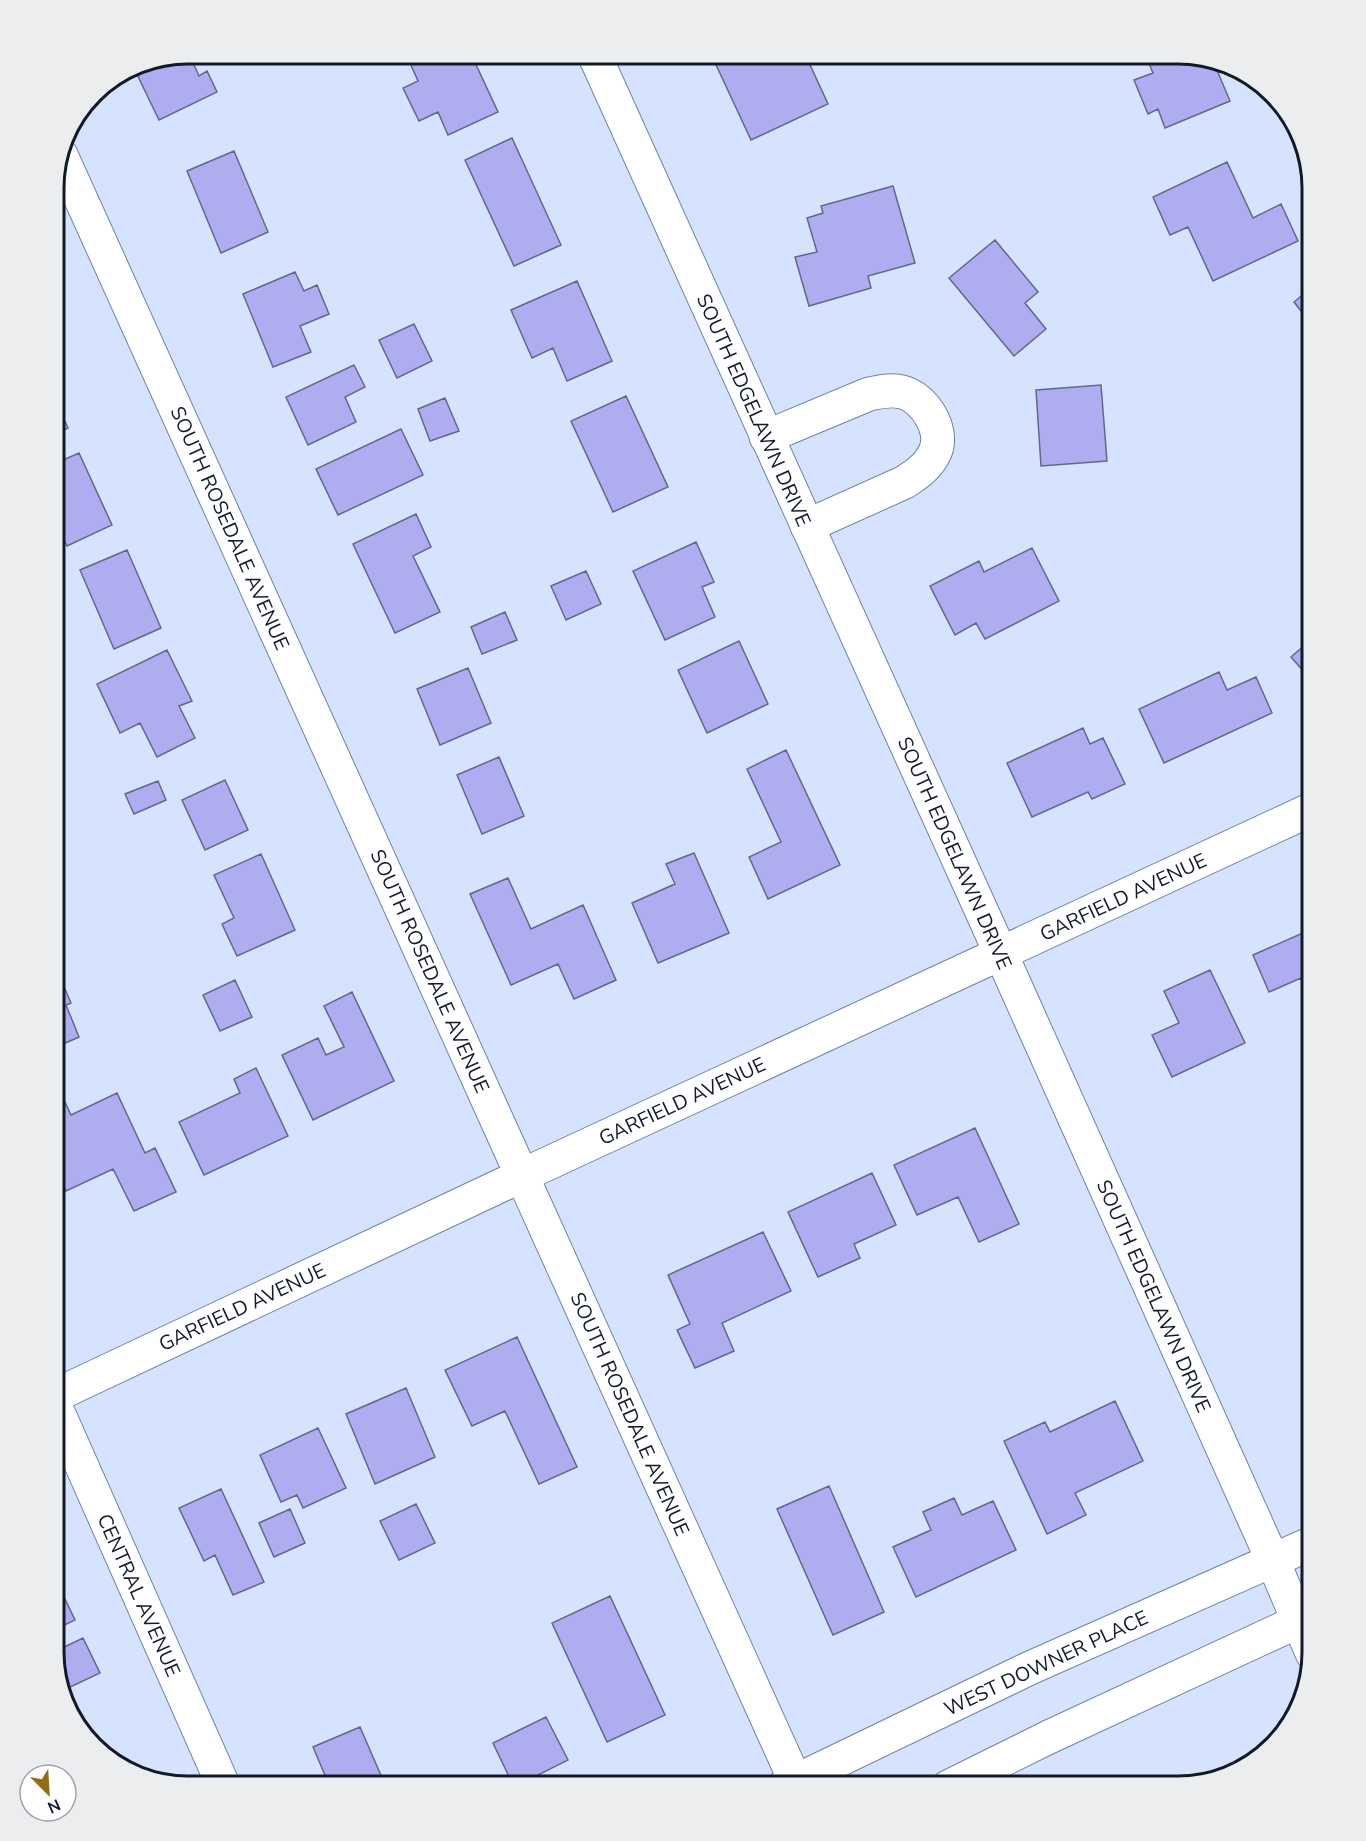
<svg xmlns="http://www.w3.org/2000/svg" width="1366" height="1841" font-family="'Nunito Sans',sans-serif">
<rect width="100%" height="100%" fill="#d5e3ff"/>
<path fill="#adadf0" stroke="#656590" stroke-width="1.5" d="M 189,54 L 199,76 L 207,71 L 217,92 L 159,120 L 133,66 Z
M 406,54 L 471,54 L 498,112 L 448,135 L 438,112 L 419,121 L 403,88 L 418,81 Z
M 711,54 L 805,54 L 828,104 L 751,140 Z
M 1145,54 L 1186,54 L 1214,63 L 1230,101 L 1165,128 L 1158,109 L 1148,114 L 1134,80 L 1153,73 Z
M 512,138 L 561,245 L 514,266 L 465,160 Z
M 234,151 L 268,232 L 221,253 L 187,171 Z
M 1227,162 L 1253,218 L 1281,204 L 1298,241 L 1213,281 L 1188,227 L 1170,235 L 1153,197 Z
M 893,186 L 915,263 L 868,276 L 871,288 L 809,306 L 795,257 L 817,252 L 807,218 L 823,213 L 821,206 Z
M 995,240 L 1038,292 L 1025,303 L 1046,329 L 1014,356 L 949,278 Z
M 295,272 L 304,291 L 317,285 L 329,314 L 300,326 L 311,352 L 273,367 L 243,294 Z
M 577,281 L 612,361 L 567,381 L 553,348 L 532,358 L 511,310 Z
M 1312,287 L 1312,325 L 1294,302 Z
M 414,324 L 432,361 L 397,378 L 379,340 Z
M 1312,331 L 1312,351 L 1302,339 Z
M 354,365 L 365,387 L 345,397 L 356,422 L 308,445 L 286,397 Z
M 1101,385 L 1107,461 L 1041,466 L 1036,390 Z
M 626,396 L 668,487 L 613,512 L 571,421 Z
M 54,397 L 68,428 L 54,434 Z
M 445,398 L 459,431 L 430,441 L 418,409 Z
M 401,429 L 423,475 L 338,515 L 316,469 Z
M 79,453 L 112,525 L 67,546 L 54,519 L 54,464 Z
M 416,514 L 431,547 L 413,556 L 440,612 L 395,633 L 353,544 Z
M 696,542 L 714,582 L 702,587 L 715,617 L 665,640 L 633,571 Z
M 1032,548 L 1059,601 L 985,639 L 976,623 L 955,635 L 930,586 L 979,561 L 984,572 Z
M 127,550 L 161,628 L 114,649 L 80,570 Z
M 586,571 L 601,604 L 566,620 L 551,586 Z
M 1312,611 L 1312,632 L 1302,620 Z
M 505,612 L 517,640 L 482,654 L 471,627 Z
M 1312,639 L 1312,681 L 1291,657 Z
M 739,641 L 768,704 L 707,733 L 678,670 Z
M 167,650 L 192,701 L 179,706 L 195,738 L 157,757 L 140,723 L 120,733 L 97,684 Z
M 468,668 L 491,723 L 440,745 L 417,689 Z
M 1219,672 L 1227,690 L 1256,677 L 1272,713 L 1164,763 L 1139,709 Z
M 1083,728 L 1090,744 L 1103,738 L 1125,784 L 1092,799 L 1088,792 L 1032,817 L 1007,763 Z
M 786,750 L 840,865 L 768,899 L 749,857 L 781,842 L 747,769 Z
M 499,757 L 524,816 L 482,834 L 457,775 Z
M 225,780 L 248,830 L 205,850 L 182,800 Z
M 158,781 L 166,800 L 134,814 L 125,794 Z
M 694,853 L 729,933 L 658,963 L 632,903 L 675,884 L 666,864 Z
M 261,854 L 295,930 L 237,956 L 222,924 L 234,918 L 214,875 Z
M 508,878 L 531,929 L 583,905 L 616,980 L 574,999 L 558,964 L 511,985 L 470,894 Z
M 1312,929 L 1312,993 L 1308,995 L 1301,978 L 1269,992 L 1253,955 Z
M 54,963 L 71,1003 L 66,1005 L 79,1037 L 54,1048 Z
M 1210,970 L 1245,1043 L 1172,1077 L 1152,1035 L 1179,1023 L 1164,991 Z
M 235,980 L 252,1017 L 220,1031 L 203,995 Z
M 352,992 L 394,1081 L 313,1120 L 282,1055 L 318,1038 L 326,1055 L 344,1047 L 324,1006 Z
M 256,1068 L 288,1136 L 204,1175 L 179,1122 L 240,1093 L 234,1079 Z
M 117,1093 L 145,1153 L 155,1148 L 176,1192 L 134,1211 L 113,1169 L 66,1191 L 54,1165 L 54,1104 L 64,1100 L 71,1115 Z
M 975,1128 L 1019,1224 L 979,1242 L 958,1197 L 917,1215 L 894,1165 Z
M 872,1173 L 896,1225 L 854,1244 L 860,1258 L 818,1277 L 788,1212 Z
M 763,1232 L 791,1291 L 722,1323 L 734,1351 L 695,1368 L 677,1330 L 690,1324 L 668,1275 Z
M 517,1337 L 577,1467 L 539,1484 L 505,1411 L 472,1426 L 445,1370 Z
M 406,1388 L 435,1457 L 375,1484 L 346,1414 Z
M 1115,1401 L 1143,1461 L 1075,1493 L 1086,1515 L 1047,1534 L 1004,1441 L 1045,1422 L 1050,1432 Z
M 318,1428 L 346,1488 L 303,1508 L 297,1495 L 281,1502 L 260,1455 Z
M 829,1486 L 884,1612 L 833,1635 L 777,1509 Z
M 221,1489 L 264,1582 L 233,1595 L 215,1555 L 204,1561 L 179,1508 Z
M 954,1498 L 962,1515 L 993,1501 L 1016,1550 L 916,1597 L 893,1547 L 931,1530 L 923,1512 Z
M 416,1504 L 435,1543 L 399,1560 L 380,1521 Z
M 290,1509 L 305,1543 L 274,1557 L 259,1523 Z
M 54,1576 L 75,1620 L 54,1630 Z
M 610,1596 L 665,1715 L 607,1742 L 552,1623 Z
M 83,1638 L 100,1673 L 66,1689 L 60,1677 L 54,1652 Z
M 546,1717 L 568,1760 L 514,1787 L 493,1743 Z
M 360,1727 L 386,1787 L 330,1787 L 313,1747 Z"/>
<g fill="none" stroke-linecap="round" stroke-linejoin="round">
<g stroke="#6e83ac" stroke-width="35">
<path id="minor" d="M 61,155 L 798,1787
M 766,437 L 869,394 C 880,392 891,389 902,392 C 924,397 945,430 935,452 C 929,466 917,474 905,482 L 807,526
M 54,1396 L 523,1175 L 1312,809
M 54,1403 L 224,1787
M 783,1787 L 1030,1668 L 1312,1543
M 948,1787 L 1049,1737 L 1312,1615"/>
</g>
<g stroke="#6e83ac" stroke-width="35">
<path id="tertiary" d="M 594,54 L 1001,954 L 1273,1561 L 1312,1653"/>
</g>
<use href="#minor" stroke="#fff" stroke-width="33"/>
<use href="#tertiary" stroke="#fff" stroke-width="33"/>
</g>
<g text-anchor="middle" stroke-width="5" stroke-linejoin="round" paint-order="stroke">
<g font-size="20" fill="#121a2a" stroke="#fff">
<text transform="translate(754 410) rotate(66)" y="7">SOUTH EDGELAWN DRIVE</text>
<text transform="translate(230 528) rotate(66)" y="7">SOUTH ROSEDALE AVENUE</text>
<text transform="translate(955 853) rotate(66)" y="7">SOUTH EDGELAWN DRIVE</text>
<text transform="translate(1123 897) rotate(-25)" y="7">GARFIELD AVENUE</text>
<text transform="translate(430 971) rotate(66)" y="7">SOUTH ROSEDALE AVENUE</text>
<text transform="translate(682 1101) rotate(-25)" y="7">GARFIELD AVENUE</text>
<text transform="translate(1154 1296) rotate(66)" y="7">SOUTH EDGELAWN DRIVE</text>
<text transform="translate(242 1307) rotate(-25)" y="7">GARFIELD AVENUE</text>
<text transform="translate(630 1414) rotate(66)" y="7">SOUTH ROSEDALE AVENUE</text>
<text transform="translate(139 1595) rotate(66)" y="7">CENTRAL AVENUE</text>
<text transform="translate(1046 1663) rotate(-25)" y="7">WEST DOWNER PLACE</text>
</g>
</g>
<path d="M0 0H1366V1841H0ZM188 64H1178A124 124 0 0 1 1302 188V1652A124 124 0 0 1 1178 1776H188A124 124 0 0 1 64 1652V188A124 124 0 0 1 188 64Z" fill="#ecedee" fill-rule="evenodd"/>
<path fill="none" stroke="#121a2a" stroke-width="3" d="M188 64H1178A124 124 0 0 1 1302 188V1652A124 124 0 0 1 1178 1776H188A124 124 0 0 1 64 1652V188A124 124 0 0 1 188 64Z"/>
<g transform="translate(48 1793) rotate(156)"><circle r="28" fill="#ffffff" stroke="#a0a3aa" stroke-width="1.5"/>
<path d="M0-4.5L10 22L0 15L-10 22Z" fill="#926d15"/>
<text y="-9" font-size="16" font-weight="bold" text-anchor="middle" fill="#121a2a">N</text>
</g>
</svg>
